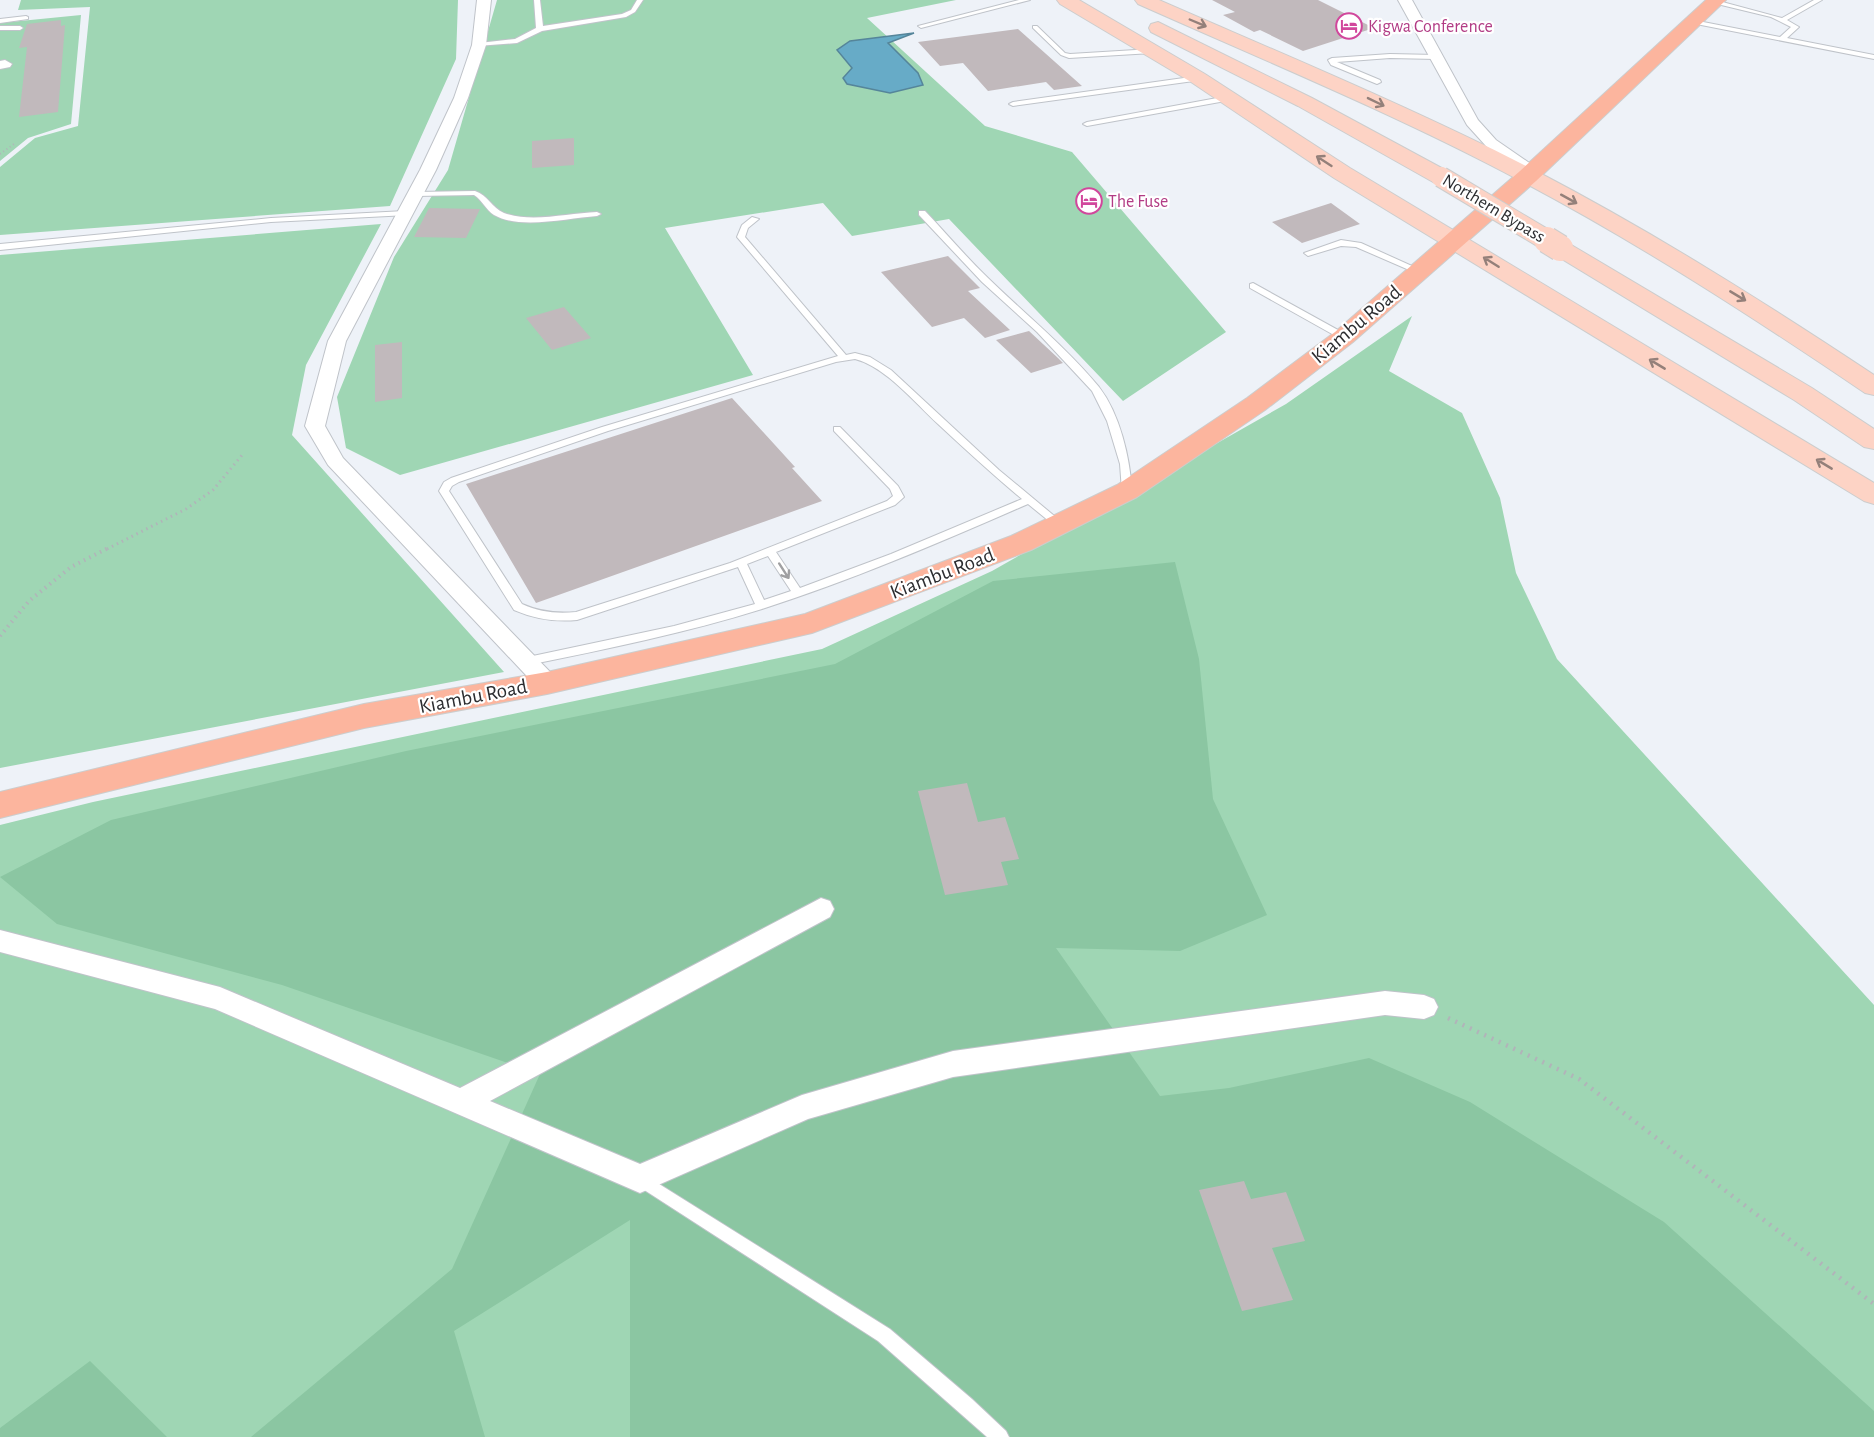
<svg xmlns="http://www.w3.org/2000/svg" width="1874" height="1437" font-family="'Alegreya Sans',sans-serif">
<rect width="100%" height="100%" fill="#eef2f8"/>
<path fill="#9fd6b4" d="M 21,0 L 458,0 L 456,59 L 390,206 L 0,235 L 0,167 L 35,138 L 78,126 L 90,7 L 18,10 Z
M 497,0 L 956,0 L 867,18 L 985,126 L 1072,152 L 1226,332 L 1123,401 L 949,219 L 852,236 L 823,203 L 665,228 L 753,375 L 400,475 L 346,448 L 337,397 L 394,257 L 448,170 Z
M 81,15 L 71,124 L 28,138 L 0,161 L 0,23 Z
M 381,224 L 306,365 L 292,435 L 504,672 L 0,768 L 0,255 Z
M 1412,316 L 1389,371 L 1462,413 L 1500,498 L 1516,573 L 1557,659 L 1874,1005 L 1874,1437 L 0,1437 L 0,825 L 93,802 L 822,649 L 992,571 L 1286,404 Z"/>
<path fill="#8bc6a2" d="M 1175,562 L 1199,659 L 1213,799 L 1267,915 L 1180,951 L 1056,948 L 1160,1096 L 1229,1088 L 1369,1058 L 1470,1102 L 1664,1222 L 1874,1411 L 1874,1437 L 630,1437 L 630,1220 L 454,1331 L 485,1437 L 251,1437 L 452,1269 L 540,1074 L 282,985 L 57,924 L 0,877 L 111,820 L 406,751 L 835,664 L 993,581 Z
M 90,1361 L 167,1437 L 0,1437 L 0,1428 Z"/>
<path fill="#67abc7" stroke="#55859a" stroke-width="1.5" d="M 914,33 L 888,43 L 918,73 L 923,85 L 890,93 L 847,84 L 843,78 L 852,68 L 837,50 L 850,41 Z"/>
<path fill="#c1b9bc" d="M 1212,0 L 1318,0 L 1374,28 L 1303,51 L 1260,30 L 1254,32 L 1223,15 L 1235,12 Z
M 61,20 L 61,26 L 65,25 L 58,112 L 19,117 L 27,47 L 19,48 L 27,24 Z
M 1018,29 L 1082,86 L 1054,90 L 1046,82 L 988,91 L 963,63 L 940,66 L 918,42 Z
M 574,138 L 574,165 L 532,168 L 532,141 Z
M 1331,203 L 1360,224 L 1302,243 L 1272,222 Z
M 429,208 L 480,209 L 466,238 L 414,237 Z
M 948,256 L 980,288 L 968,291 L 1010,330 L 985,338 L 964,318 L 932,327 L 881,272 Z
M 564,307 L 591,338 L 552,350 L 526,318 Z
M 1029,331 L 1058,358 L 1063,363 L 1031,373 L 996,340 Z
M 402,342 L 402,398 L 375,402 L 375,345 Z
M 732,398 L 795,467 L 792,468 L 822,501 L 536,603 L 466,484 Z
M 967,783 L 978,822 L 1005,817 L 1019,859 L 1001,862 L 1008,885 L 945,895 L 918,791 Z
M 1244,1181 L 1251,1199 L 1286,1192 L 1305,1241 L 1272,1248 L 1293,1300 L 1242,1311 L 1199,1190 Z"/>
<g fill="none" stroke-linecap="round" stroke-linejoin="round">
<g stroke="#bfc3c9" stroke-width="2">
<path id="lane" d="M 534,0 L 540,0 L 543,26 L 622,14 L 631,10 L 637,0 L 643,0 L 635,12 L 626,17 L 542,31 L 517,43 L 477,46 L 476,45 L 479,43 L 515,39 L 536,28 Z
M 1019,0 L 1030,0 L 921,28 L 918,26 Z
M 1715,0 L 1782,18 L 1814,0 L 1822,0 L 1787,20 L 1799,27 L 1787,38 L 1874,55 L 1874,59 L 1691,23 L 1691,21 L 1693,20 L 1780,37 L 1791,27 L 1771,17 L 1713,3 L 1713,1 Z
M 26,16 L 28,17 L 28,19 L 0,23 L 0,19 Z
M 0,26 L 20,26 L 23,28 L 20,30 L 0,30 Z
M 1033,26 L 1037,26 L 1065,53 L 1070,54 L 1152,49 L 1155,51 L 1152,53 L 1069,58 L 1061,55 L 1033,28 Z
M 1390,54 L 1436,55 L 1440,57 L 1436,59 L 1390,58 L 1337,62 L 1380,80 L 1381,82 L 1377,84 L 1331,65 L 1328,60 L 1332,58 Z
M 1198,76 L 1201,76 L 1201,80 L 1013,106 L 1009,104 L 1013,102 Z
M 1228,96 L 1231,96 L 1231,100 L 1087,126 L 1083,124 L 1087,122 Z
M 475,191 C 488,195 492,208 504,213 C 532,223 568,213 597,212 L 601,214 L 597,216 C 568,218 520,230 494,215 C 486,210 482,200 474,195 L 415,196 L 411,194 L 415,192 Z
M 405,211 L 409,213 L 408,215 L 271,222 L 0,250 L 0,244 L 271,218 Z
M 919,211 L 925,211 C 946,233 966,257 988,278 C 1025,314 1066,347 1099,387 C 1120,414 1130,458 1132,491 L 1131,493 L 1123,493 L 1122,491 L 1120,464 L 1107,421 L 1092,391 L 1037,332 L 982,282 L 919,215 Z
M 752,217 L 759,219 L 748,228 L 745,237 L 846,355 L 855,353 L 870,357 L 891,370 L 999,470 L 1064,524 L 1063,526 L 1055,526 L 1028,504 C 941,542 853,580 762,609 C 685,633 607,649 528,665 L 524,664 L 522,661 L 528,657 L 674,626 L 755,604 L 738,567 L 577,620 C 554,622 535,619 514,610 L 439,491 L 444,482 L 451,478 L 602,427 L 838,356 L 737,237 L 742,225 ZM 855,359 C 886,367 915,403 938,424 C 966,450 993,475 1022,499 L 891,554 L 800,588 L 776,552 L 895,505 L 904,497 L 898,486 L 840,427 L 834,427 L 834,431 L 890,489 L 893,496 L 887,501 L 730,563 L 576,612 C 556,614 540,612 522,604 L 449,491 L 452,486 L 459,482 L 608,431 L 836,362 ZM 768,556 L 791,591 L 764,600 L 747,564 Z
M 1341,240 L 1361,243 L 1423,271 L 1416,273 L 1356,247 L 1341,246 L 1308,256 L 1304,253 Z
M 1253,283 L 1347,335 L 1349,337 L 1347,339 L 1341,339 L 1250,288 L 1250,284 Z
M 640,1172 L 890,1329 L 972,1399 L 1006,1431 L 1009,1437 L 987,1437 L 878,1341 L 635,1184 L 632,1179 L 635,1174 Z"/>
</g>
<g stroke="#bfc3c9" stroke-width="2">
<path id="street" d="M 477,0 L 491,0 L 486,45 L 468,98 L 436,170 L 346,341 L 325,426 L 343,458 L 555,677 L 559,683 L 555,689 L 547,691 L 539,689 L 328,465 L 305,426 L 328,341 L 420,170 L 454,98 L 472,45 Z
M 1398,0 L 1412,0 L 1478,120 L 1496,140 L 1538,169 L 1540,172 L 1538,175 L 1526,175 L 1486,146 L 1467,125 Z
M 5,60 L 12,64 L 10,67 L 0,69 L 0,61 Z
M 821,898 L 830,901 L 834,909 L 830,917 L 490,1101 L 640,1164 L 802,1095 L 953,1051 L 1385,991 L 1424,995 L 1434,999 L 1438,1007 L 1434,1015 L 1424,1019 L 1385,1015 L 953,1077 L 808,1119 L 640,1193 L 215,1009 L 0,952 L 0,930 L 220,987 L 460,1088 Z"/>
</g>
<g stroke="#cccdcd" stroke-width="2">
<path id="primary" d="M 1057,0 L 1079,0 L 1205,74 L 1350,168 L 1874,483 L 1874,504 L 1864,501 L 1334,178 L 1191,82 L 1060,4 Z
M 1135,0 L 1159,0 C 1285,55 1413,108 1536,171 C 1653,232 1764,302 1874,375 L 1874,395 L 1865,393 C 1753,317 1640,244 1521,181 C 1397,115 1266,61 1138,4 Z
M 1158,22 L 1312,98 L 1449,172 L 1452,177 L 1449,182 L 1441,184 L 1433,182 L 1298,106 L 1151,32 L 1149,28 L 1151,24 Z
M 1560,241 L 1568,243 L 1812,388 L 1874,429 L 1874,449 L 1864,447 L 1794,400 L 1552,253 L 1548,248 L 1552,243 Z"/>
</g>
<g stroke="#cccdcd" stroke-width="2">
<path id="highway" d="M 1706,0 L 1726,0 L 1536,181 L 1353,342 L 1265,410 L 1137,497 L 1031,550 L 812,633 L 547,694 L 364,728 L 0,818 L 0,792 L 364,704 L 547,672 L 805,614 L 1011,536 L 1117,485 L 1247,398 L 1335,332 L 1520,171 Z"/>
</g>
<path stroke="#b1b4b9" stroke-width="2" stroke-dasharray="1 3" stroke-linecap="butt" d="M 0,154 L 14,144"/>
<path stroke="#b1b4b9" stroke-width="3" stroke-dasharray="1.5 4" stroke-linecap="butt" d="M 107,549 L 186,509 L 213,490 L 243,454"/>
<path stroke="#b1b4b9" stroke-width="4" stroke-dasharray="1.5 4.5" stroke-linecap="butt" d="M 0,636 L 29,601 L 71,567 L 110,547"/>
<path stroke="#b1b4b9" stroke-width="4.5" stroke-dasharray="2 6" stroke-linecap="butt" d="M 1448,1018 L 1579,1079 L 1874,1304"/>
<use href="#lane" fill="#fff" fill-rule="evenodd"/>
<use href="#street" fill="#fff" fill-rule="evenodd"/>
<use href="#primary" fill="#fdd3c5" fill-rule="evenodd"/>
<use href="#highway" fill="#fcb59e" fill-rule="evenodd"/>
<g stroke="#cccdcd" stroke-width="22" stroke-linecap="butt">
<path id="primary-bridge-far1" d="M 1441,177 L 1550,242"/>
</g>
<g stroke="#cccdcd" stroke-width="28" stroke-linecap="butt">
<path id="primary-bridge" d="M 1547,240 L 1560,248"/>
</g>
<use href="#primary-bridge-far1" stroke="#fdd3c5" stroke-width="20"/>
<use href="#primary-bridge" stroke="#fdd3c5" stroke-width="26"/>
</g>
<defs><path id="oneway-shaft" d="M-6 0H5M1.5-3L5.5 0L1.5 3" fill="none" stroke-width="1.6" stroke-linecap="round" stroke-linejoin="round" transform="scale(1.5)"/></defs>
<g stroke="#94807a">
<use href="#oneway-shaft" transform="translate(1198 23) rotate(23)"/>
<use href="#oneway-shaft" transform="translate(1376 102) rotate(26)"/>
<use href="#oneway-shaft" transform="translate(1324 161) rotate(-147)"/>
<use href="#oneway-shaft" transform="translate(1569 199) rotate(29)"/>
<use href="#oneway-shaft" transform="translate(1491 262) rotate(-148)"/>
<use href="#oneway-shaft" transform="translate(1738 296) rotate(31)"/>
<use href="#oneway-shaft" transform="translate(1657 364) rotate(-149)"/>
<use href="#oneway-shaft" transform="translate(1824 464) rotate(-149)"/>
</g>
<use stroke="#a0a0a2" href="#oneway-shaft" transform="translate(784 571) rotate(57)"/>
<defs>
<g id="hotel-ring" transform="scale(1.35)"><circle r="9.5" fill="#fff" stroke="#d1479c" stroke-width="1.5"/><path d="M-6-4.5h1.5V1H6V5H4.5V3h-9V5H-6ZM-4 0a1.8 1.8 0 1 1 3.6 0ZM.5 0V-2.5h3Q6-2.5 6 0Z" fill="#d1479c"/></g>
</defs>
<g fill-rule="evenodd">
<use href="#hotel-ring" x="1349" y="26"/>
<use href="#hotel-ring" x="1089" y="201"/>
</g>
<g text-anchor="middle" stroke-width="4.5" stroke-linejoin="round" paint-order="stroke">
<g font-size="18" fill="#b23c85" stroke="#fff" text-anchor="start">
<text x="1368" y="32">Kigwa Conference</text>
<text x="1108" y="207">The Fuse</text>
</g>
<g font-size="18" fill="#2c2d30" stroke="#fff">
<text transform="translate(1494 208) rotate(31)" y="6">Northern Bypass</text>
</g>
<g font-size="21" fill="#2c2d30" stroke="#fff">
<text transform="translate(1356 324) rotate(-40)" y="7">Kiambu Road</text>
<text transform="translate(942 573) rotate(-21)" y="7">Kiambu Road</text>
<text transform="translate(473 696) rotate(-11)" y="7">Kiambu Road</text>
</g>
</g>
</svg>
